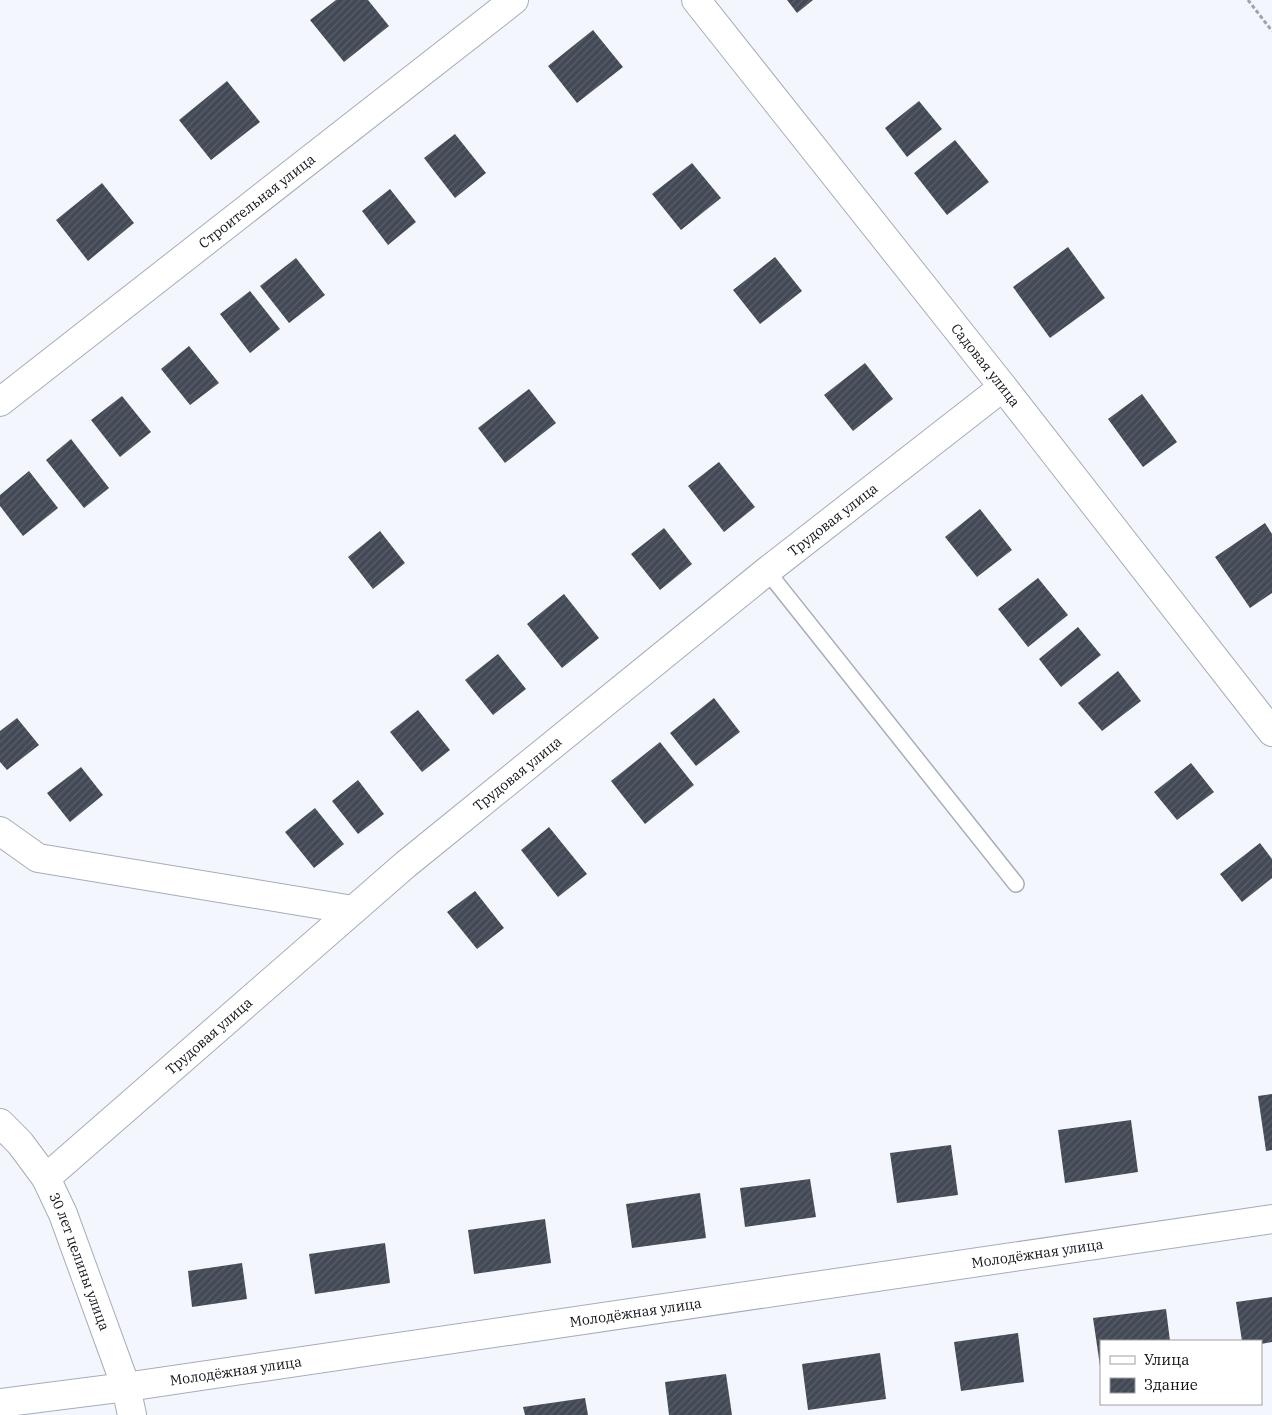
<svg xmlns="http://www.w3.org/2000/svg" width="1272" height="1415" font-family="'IBM Plex Serif',serif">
<defs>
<pattern id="building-hatch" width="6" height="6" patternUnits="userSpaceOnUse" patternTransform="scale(1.25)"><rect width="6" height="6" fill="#434a56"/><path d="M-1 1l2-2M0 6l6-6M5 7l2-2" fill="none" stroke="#5a606a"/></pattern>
</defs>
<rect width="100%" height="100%" fill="#f3f7fd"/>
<path fill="url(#building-hatch)" d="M 336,0 L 368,0 L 389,26 L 344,62 L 310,20 Z
M 787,0 L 813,0 L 797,13 Z
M 593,30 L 623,67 L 577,103 L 548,66 Z
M 227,81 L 260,122 L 211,160 L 179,120 Z
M 919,101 L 942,129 L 907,157 L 885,128 Z
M 455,134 L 486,173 L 455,198 L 424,158 Z
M 955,140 L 989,182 L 947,215 L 914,173 Z
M 692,163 L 721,198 L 681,230 L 652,194 Z
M 102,183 L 134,223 L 88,261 L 56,220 Z
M 390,189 L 416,222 L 388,245 L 362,211 Z
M 1068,247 L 1105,298 L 1050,338 L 1013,287 Z
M 775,257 L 802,291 L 760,324 L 733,290 Z
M 296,258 L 325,295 L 289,323 L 260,286 Z
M 250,291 L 280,329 L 250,353 L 220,314 Z
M 189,346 L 219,383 L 190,405 L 161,369 Z
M 865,363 L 893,399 L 853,431 L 824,395 Z
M 529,389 L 556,423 L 505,463 L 478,428 Z
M 1142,394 L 1177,442 L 1143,467 L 1108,419 Z
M 122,396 L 151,432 L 120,457 L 91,420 Z
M 71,439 L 109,488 L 84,508 L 46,460 Z
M 719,462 L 755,507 L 724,532 L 688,486 Z
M 29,471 L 58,508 L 23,536 L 0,506 L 0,495 Z
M 980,509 L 1012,550 L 977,577 L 945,537 Z
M 1265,523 L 1272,534 L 1272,593 L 1250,608 L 1215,557 Z
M 664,528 L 692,564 L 660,590 L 631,554 Z
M 380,531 L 405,563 L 373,589 L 348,557 Z
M 1038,578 L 1068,615 L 1028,647 L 998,609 Z
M 564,594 L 599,638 L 562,668 L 527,624 Z
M 1078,627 L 1101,655 L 1061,687 L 1039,659 Z
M 498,654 L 526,689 L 493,715 L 465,680 Z
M 1118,671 L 1141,701 L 1102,731 L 1078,703 Z
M 714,698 L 740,732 L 696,766 L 670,733 Z
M 418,710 L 450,750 L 422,772 L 390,732 Z
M 17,718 L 39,745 L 7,770 L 0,762 L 0,731 Z
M 660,742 L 694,785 L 645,824 L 611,781 Z
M 1191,763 L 1214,792 L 1177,820 L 1154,792 Z
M 81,767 L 103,795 L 70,822 L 47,793 Z
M 358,780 L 384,814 L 358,834 L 332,801 Z
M 315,808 L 344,844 L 314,868 L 285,832 Z
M 549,827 L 587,874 L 558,897 L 521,850 Z
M 1260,843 L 1272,859 L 1272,878 L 1242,902 L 1220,874 Z
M 475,891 L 504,928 L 477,949 L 447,912 Z
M 1272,1094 L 1272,1150 L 1266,1151 L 1258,1096 Z
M 1131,1120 L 1138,1172 L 1065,1183 L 1058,1130 Z
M 951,1145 L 958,1195 L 897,1203 L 890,1153 Z
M 810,1179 L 816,1217 L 745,1227 L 740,1188 Z
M 700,1193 L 706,1238 L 632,1248 L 626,1204 Z
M 545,1219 L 551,1263 L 474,1274 L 468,1230 Z
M 385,1243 L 390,1283 L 315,1294 L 309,1254 Z
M 242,1263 L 247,1299 L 192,1307 L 188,1271 Z
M 1272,1297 L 1272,1342 L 1261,1344 L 1261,1341 L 1242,1341 L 1236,1302 Z
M 1166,1309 L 1170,1341 L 1101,1341 L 1100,1366 L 1093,1318 Z
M 1018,1333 L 1024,1382 L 961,1391 L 954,1342 Z
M 880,1353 L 886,1399 L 808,1410 L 802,1364 Z
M 726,1374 L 732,1415 L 669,1415 L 665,1382 Z
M 585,1398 L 588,1415 L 525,1415 L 523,1407 Z"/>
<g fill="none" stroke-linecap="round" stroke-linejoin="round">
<g stroke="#a5adbb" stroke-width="18">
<path id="service" d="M 767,571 L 1016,884"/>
</g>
<g stroke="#a5adbb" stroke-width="30">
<g id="minor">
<path id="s1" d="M 696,0 L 1003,387 L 1272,732"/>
<path id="s2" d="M 0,402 L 514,0"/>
<path d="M 0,831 L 38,858 L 353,910"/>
<path id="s3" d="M 0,1123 L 20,1143 L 46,1178 L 63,1214 L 126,1387 L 132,1415"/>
<path id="s4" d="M 46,1178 L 405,865 L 767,571 L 1003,387"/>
<path id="s5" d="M 0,1403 L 126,1387 L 1272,1219"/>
</g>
</g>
<path stroke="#a0a3a9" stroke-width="3" stroke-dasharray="4 2.5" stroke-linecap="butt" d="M 1248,0 L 1272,31"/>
<use href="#service" stroke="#fff" stroke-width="15"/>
<use href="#minor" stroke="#fff" stroke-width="28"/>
</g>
<g text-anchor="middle" stroke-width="5" stroke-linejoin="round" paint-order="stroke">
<g font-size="14" fill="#0e1116" stroke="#fff">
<text dy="5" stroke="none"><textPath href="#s2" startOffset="326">Строительная улица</textPath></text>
<text dy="5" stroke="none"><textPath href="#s1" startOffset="466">Садовая улица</textPath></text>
<text dy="5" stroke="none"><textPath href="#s4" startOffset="1026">Трудовая улица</textPath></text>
<text dy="5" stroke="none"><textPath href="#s4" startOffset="621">Трудовая улица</textPath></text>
<text dy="5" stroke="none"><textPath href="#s4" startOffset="216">Трудовая улица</textPath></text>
<text dy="5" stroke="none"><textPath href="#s5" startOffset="1048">Молодёжная улица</textPath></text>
<text dy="5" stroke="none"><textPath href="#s3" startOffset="162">30 лет целины улица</textPath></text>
<text dy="5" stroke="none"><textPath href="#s5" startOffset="642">Молодёжная улица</textPath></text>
<text dy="5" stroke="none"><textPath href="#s5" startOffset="238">Молодёжная улица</textPath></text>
</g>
</g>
<rect x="1100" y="1340" width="162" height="65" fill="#ffffff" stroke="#9fa0a2"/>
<rect x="1110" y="1356" width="25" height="8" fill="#ffffff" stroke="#9fa0a2"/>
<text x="1144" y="1365" font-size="15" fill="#0e1116">Улица</text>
<rect x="1110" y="1378" width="25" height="15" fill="url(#building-hatch)" stroke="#9fa0a2"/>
<text x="1144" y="1390" font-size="15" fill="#0e1116">Здание</text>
</svg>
